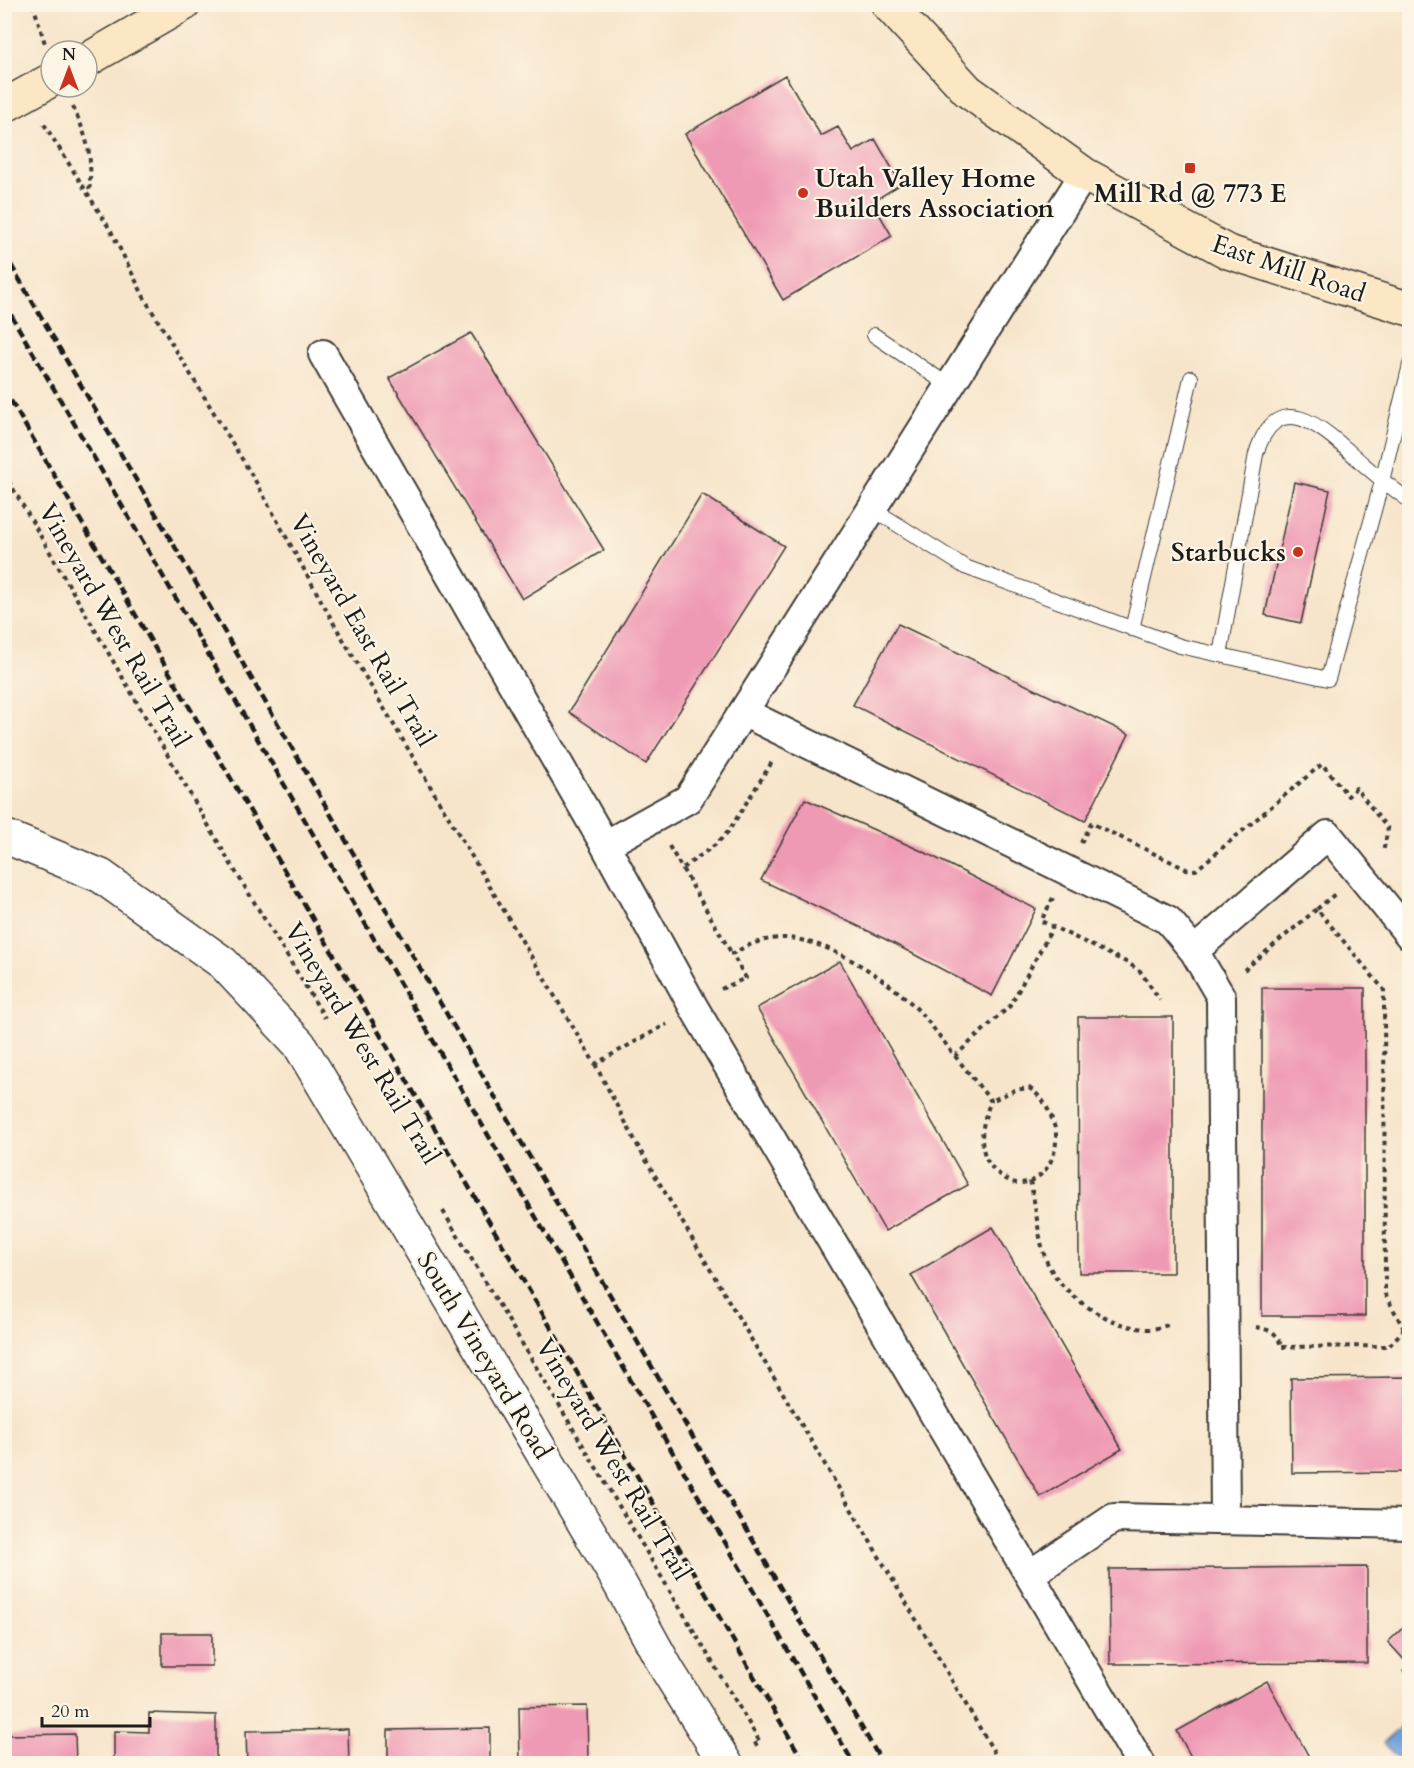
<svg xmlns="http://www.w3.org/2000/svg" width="1414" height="1768" font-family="Cardo,serif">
<rect width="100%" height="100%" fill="#fcf5e5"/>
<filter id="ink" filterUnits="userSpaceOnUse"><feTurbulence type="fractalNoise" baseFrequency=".0167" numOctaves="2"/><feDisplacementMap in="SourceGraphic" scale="12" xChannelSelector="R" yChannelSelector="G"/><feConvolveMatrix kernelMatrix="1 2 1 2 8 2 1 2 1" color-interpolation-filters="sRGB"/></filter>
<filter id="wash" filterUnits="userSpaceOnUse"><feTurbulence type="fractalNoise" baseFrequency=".008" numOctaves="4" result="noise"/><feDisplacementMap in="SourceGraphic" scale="24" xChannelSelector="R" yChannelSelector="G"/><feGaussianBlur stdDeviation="1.35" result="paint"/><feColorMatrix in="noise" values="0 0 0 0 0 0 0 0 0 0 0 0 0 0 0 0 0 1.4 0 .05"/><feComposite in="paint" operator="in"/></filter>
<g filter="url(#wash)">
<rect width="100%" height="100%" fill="#f7e5cb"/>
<path fill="#6fa1da" stroke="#465e7b" stroke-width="1.5" d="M 1409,1718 L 1409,1763 L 1403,1763 L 1383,1743 Z"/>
<g id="blocks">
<path fill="#ef9ab4" d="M 785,75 L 821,136 L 838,127 L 853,152 L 875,139 L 901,184 L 872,202 L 892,236 L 783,300 L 685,134 Z
M 471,333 L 604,550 L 522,599 L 389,378 Z
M 1294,482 L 1330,490 L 1301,623 L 1265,615 Z
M 702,494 L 784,546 L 646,764 L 569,712 Z
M 898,624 L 1129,734 L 1085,821 L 853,705 Z
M 805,799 L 926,853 L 1036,909 L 992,996 L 885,939 L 761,880 Z
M 840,961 L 968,1185 L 885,1231 L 757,1008 Z
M 1262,988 L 1365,988 L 1365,1316 L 1262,1316 Z
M 1078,1017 L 1173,1017 L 1173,1273 L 1079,1273 Z
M 993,1227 L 1122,1449 L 1040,1497 L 911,1275 Z
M 1410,1377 L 1410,1472 L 1292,1473 L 1291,1378 Z
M 1367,1567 L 1367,1663 L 1110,1664 L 1109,1569 Z
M 1410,1621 L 1410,1678 L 1403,1671 L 1409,1665 L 1388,1642 Z
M 162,1633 L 212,1633 L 212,1666 L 162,1666 Z
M 1267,1681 L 1313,1764 L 1195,1764 L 1177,1731 Z
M 587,1706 L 588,1760 L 520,1764 L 519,1707 Z
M 149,1713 L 216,1715 L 216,1764 L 114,1764 L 114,1731 L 149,1732 Z
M 490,1728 L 490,1764 L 388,1764 L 388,1730 Z
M 348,1729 L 349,1764 L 247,1764 L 246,1731 Z
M 75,1734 L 76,1764 L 4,1764 L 4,1735 Z"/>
</g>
</g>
<g filter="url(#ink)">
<use href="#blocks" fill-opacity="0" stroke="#3d3a36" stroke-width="1.5"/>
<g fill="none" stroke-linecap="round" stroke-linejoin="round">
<g stroke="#3d3a36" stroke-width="16">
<path id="service" d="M 874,335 L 948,385
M 871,508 L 965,567 L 1180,646 L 1328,679 L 1382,481 L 1410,365
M 1132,629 L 1191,378
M 1220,655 L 1256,454 C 1279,380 1330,435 1363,464 C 1378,477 1393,489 1410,501"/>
</g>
<g stroke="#3d3a36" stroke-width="32">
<path id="minor" d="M 323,354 L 605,845 L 694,1008 L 1141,1764
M 743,712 L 1168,920 L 1194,951 L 1221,997 L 1225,1520
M 605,845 L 688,799 L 1084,174
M 1194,951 L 1328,835 L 1410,936
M 1029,1575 L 1114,1518 L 1410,1524"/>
</g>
<g stroke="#3d3a36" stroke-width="36">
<path id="tertiary" d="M 4,836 L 101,876 L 223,963 L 299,1044 L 615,1575 L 668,1671 L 726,1764"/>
</g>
<g stroke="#3d3a36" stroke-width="36">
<path id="secondary" d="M 888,4 L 968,91 L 1084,174 L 1228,252 L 1410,309
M 87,60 L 184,4"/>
</g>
<path stroke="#3d3a36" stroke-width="4" stroke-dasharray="4.5 4.5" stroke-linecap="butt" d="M 33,4 L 46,47
M 73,107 C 88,139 93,157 89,192
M 44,124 L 111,231 L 146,301 L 256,482 L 334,624 L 595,1064 L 667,1024
M 4,473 L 229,861 L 325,1018
M 1081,843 L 1091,823 L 1186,869 L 1196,870 L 1322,764 L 1348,796 L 1356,788 L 1388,829 L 1383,852
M 669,846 L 732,954
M 683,868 L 715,845 L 728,832 L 772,762
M 1053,898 L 1041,921 L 1128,963 L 1140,971 L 1160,1000
M 1317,909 L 1335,894
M 1244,970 L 1317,909 L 1384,990 L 1385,1294 L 1404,1329 L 1410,1330
M 721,989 L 746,978 L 732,954 C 748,945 761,939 780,938 C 822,936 885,977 914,1006 C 929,1021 942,1040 955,1056 L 1010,1006 L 1053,927
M 955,1056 L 991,1101 C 981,1124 975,1155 998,1173 C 1004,1178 1011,1183 1018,1183 C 1047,1184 1062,1148 1054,1125 C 1049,1109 1043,1097 1029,1088 L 1015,1090 L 991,1101
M 595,1064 L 640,1150 L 1001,1764
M 1030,1181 C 1036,1205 1037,1230 1044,1254 C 1055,1292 1110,1329 1149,1329 C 1156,1329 1164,1326 1172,1324
M 443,1211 L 760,1742 L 754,1745
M 1256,1327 C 1270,1330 1278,1332 1281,1347 L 1389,1346 L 1404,1329"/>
<use href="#service" stroke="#fff" stroke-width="14"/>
<use href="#minor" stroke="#fff" stroke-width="28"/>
<use href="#tertiary" stroke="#fff" stroke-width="33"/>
<use href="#secondary" stroke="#fbe7c3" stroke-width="33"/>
<path stroke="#1c1c1c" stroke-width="4.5" stroke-dasharray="9 4.5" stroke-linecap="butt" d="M 4,253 L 883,1764
M 4,303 L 854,1764
M 4,389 L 805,1764"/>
<g stroke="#3d3a36" stroke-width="36" stroke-linecap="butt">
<path id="secondary-bridge" d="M 4,106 L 51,80"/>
</g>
<use href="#secondary-bridge" stroke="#fbe7c3" stroke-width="33"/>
</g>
</g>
<g fill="#c8321e" stroke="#fcf5e5" stroke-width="2">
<rect x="1184" y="162" width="12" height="12" rx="3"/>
<circle cx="803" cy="193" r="6"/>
<circle cx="1298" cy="552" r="6"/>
</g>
<g text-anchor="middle" stroke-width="4.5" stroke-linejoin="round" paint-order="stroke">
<g font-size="26" font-weight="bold" fill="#1c1c1c" stroke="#fcf5e5" text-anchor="start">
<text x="815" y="187">Utah Valley Home<tspan x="815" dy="30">Builders Association</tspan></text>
<text x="1190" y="202" text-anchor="middle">Mill Rd @ 773 E</text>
<text x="1286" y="561" text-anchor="end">Starbucks</text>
</g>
<g font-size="26" fill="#1c1c1c" stroke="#fcf5e5">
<text transform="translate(1289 268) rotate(19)" y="9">East Mill Road</text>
<text transform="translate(115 625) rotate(60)" y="9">Vineyard West Rail Trail</text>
<text transform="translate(363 630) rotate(60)" y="9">Vineyard East Rail Trail</text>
<text transform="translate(363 1043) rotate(59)" y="9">Vineyard West Rail Trail</text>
<text transform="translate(485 1355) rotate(59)" y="9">South Vineyard Road</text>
<text transform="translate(614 1459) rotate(59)" y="9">Vineyard West Rail Trail</text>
</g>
</g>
<rect width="1414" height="1768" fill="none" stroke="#fcf5e5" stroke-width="24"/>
<g transform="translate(69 69)"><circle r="28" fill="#fcf5e5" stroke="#a29e95" stroke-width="1.5"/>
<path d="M0-4.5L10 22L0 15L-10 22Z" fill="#c8321e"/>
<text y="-9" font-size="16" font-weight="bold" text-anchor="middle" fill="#1c1c1c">N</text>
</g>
<path d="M42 1717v9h108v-9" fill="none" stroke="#1c1c1c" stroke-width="3"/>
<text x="51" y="1717" font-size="18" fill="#1c1c1c" stroke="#fcf5e5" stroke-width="4.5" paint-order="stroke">20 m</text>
</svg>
